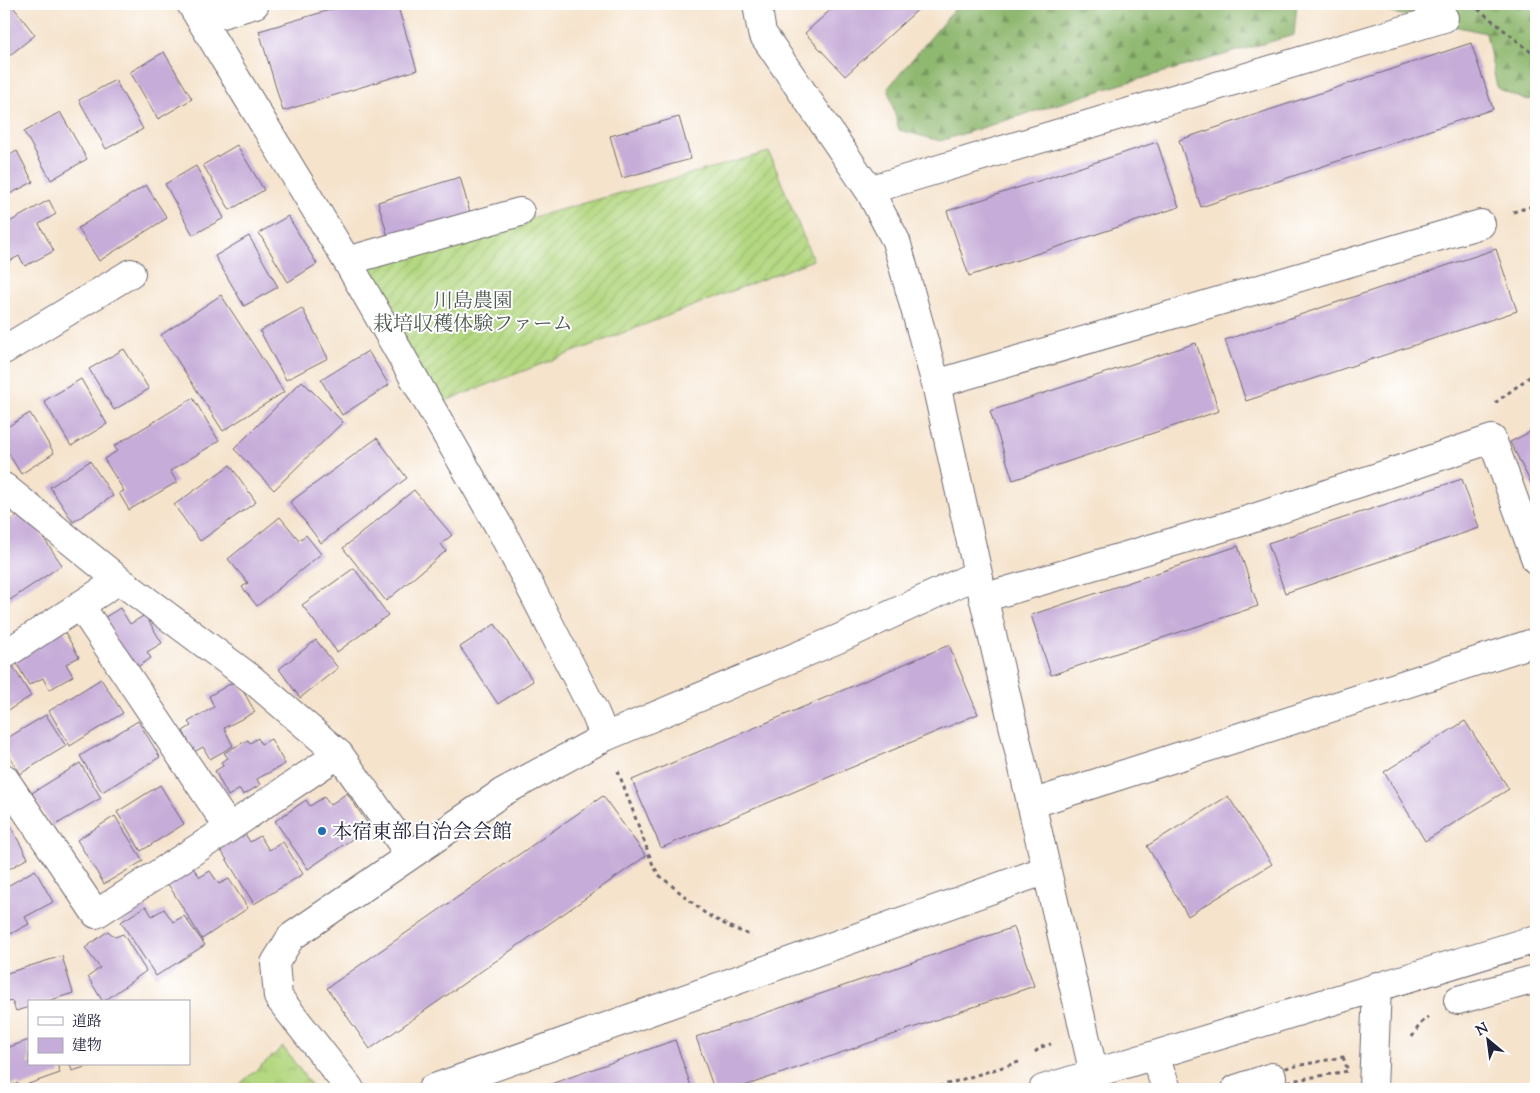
<svg xmlns="http://www.w3.org/2000/svg" width="1540" height="1093" font-family="'Sorts Mill Goudy','Noto Serif JP',serif">
<defs>
<pattern id="grass-tufts" width="24" height="20" patternUnits="userSpaceOnUse" patternTransform="scale(1.25)"><rect width="24" height="20" fill="#b4d881"/><path d="M3 7l-1-3M5 7V3M7 7l1-3M15 17l-1-3M17 17v-4M19 17l1-3" fill="none" stroke="#9ab970"/></pattern>
<pattern id="forest-firs" width="22" height="20" patternUnits="userSpaceOnUse" patternTransform="scale(1.25)"><rect width="22" height="20" fill="#8fb86f"/><path d="M5 1l3.5 6h-7zM16 11l3.5 6h-7z" fill="#74955c"/></pattern>
<pattern id="garden-furrows" width="10" height="10" patternUnits="userSpaceOnUse" patternTransform="scale(1.25)"><rect width="10" height="10" fill="#b4d881"/><path d="M-1 1l2-2M0 10L10 0M9 11l2-2" fill="none" stroke="#9ab970"/></pattern>
</defs>
<rect width="100%" height="100%" fill="#fff"/>
<filter id="ink" filterUnits="userSpaceOnUse"><feTurbulence type="fractalNoise" baseFrequency=".02" numOctaves="2"/><feDisplacementMap in="SourceGraphic" scale="10" xChannelSelector="R" yChannelSelector="G"/><feConvolveMatrix kernelMatrix="1 2 1 2 8 2 1 2 1" color-interpolation-filters="sRGB"/></filter>
<filter id="wash" filterUnits="userSpaceOnUse"><feTurbulence type="fractalNoise" baseFrequency=".0096" numOctaves="4" result="noise"/><feDisplacementMap in="SourceGraphic" scale="20" xChannelSelector="R" yChannelSelector="G"/><feGaussianBlur stdDeviation="1.12" result="paint"/><feColorMatrix in="noise" values="0 0 0 0 0 0 0 0 0 0 0 0 0 0 0 0 0 1.4 0 .05"/><feComposite in="paint" operator="in"/></filter>
<g filter="url(#wash)">
<rect width="100%" height="100%" fill="#f5e3cc"/>
<path fill="url(#grass-tufts)" stroke="#6b7d5e" d="M 283,1047 L 314,1089 L 234,1089 Z"/>
<path fill="url(#forest-firs)" stroke="#586d55" d="M 959,4 L 1297,4 L 1294,35 L 1122,84 L 940,141 L 899,130 L 888,88 Z
M 1384,4 L 1536,4 L 1536,99 L 1525,100 L 1497,88 L 1486,33 L 1388,12 Z"/>
<path fill="url(#garden-furrows)" stroke="#6b7d5e" d="M 769,152 L 813,260 L 440,403 L 361,265 Z"/>
<g id="blocks">
<path fill="#c6acd8" d="M 4,4 L 11,4 L 35,35 L 4,60 Z
M 350,4 L 397,4 L 417,70 L 283,111 L 259,31 Z
M 837,4 L 924,4 L 845,76 L 805,33 Z
M 1471,43 L 1493,109 L 1201,207 L 1179,140 Z
M 164,52 L 192,99 L 158,119 L 130,72 Z
M 115,80 L 143,129 L 106,149 L 79,100 Z
M 60,112 L 87,159 L 51,180 L 24,132 Z
M 679,117 L 691,159 L 622,178 L 610,136 Z
M 1157,142 L 1179,207 L 969,276 L 947,211 Z
M 237,145 L 264,190 L 230,210 L 203,165 Z
M 17,151 L 33,182 L 4,197 L 4,158 Z
M 196,166 L 224,218 L 193,235 L 165,184 Z
M 460,177 L 471,216 L 389,240 L 378,202 Z
M 146,185 L 167,218 L 99,261 L 78,228 Z
M 49,200 L 56,214 L 39,224 L 54,251 L 25,266 L 19,256 L 4,264 L 4,225 Z
M 288,216 L 317,264 L 288,282 L 259,233 Z
M 249,236 L 278,287 L 244,306 L 215,256 Z
M 1496,249 L 1517,311 L 1246,401 L 1225,340 Z
M 221,295 L 284,392 L 223,431 L 161,335 Z
M 302,308 L 328,358 L 286,380 L 260,331 Z
M 1196,343 L 1219,411 L 1013,480 L 990,411 Z
M 124,349 L 149,389 L 114,410 L 89,369 Z
M 368,351 L 389,385 L 342,415 L 321,380 Z
M 81,379 L 107,424 L 71,446 L 44,401 Z
M 302,381 L 343,422 L 274,490 L 234,449 Z
M 193,398 L 219,441 L 170,471 L 177,482 L 129,510 L 119,493 L 124,491 L 104,459 L 117,451 L 114,446 Z
M 30,413 L 54,453 L 21,474 L 4,446 L 4,429 Z
M 1536,429 L 1536,493 L 1510,442 Z
M 377,438 L 407,478 L 321,543 L 290,502 Z
M 90,461 L 113,496 L 73,522 L 50,487 Z
M 230,465 L 256,502 L 200,541 L 174,505 Z
M 1462,479 L 1479,528 L 1285,593 L 1268,543 Z
M 414,490 L 452,535 L 441,544 L 446,551 L 386,601 L 343,548 Z
M 25,511 L 62,565 L 4,604 L 4,525 Z
M 280,517 L 299,540 L 306,535 L 321,554 L 257,606 L 242,587 L 248,583 L 228,559 Z
M 1238,546 L 1258,606 L 1051,675 L 1031,615 Z
M 354,568 L 388,615 L 337,652 L 302,605 Z
M 120,608 L 130,624 L 145,615 L 162,643 L 147,652 L 151,658 L 133,670 L 102,619 Z
M 495,624 L 533,681 L 498,704 L 460,647 Z
M 63,629 L 79,657 L 66,664 L 73,676 L 49,690 L 43,678 L 29,685 L 13,657 Z
M 316,640 L 338,668 L 300,698 L 279,669 Z
M 949,645 L 978,714 L 661,848 L 632,780 Z
M 11,663 L 31,696 L 4,713 L 4,668 Z
M 101,679 L 123,713 L 70,746 L 49,711 Z
M 237,680 L 255,712 L 224,728 L 233,746 L 210,759 L 203,747 L 194,752 L 183,731 L 191,726 L 188,722 L 214,707 L 209,696 Z
M 46,715 L 66,746 L 20,774 L 4,747 L 4,740 Z
M 138,721 L 160,757 L 102,792 L 80,756 Z
M 1465,721 L 1509,789 L 1425,841 L 1384,772 Z
M 258,738 L 261,744 L 271,739 L 285,764 L 257,779 L 260,785 L 243,795 L 240,789 L 228,796 L 215,771 L 223,766 L 221,762 L 228,758 L 224,753 L 248,740 L 250,743 Z
M 80,763 L 101,798 L 52,827 L 32,793 Z
M 160,785 L 184,824 L 141,851 L 117,812 Z
M 347,793 L 370,827 L 308,869 L 275,821 L 306,800 L 310,806 L 324,797 L 330,805 Z
M 603,796 L 646,856 L 370,1049 L 327,988 Z
M 1228,796 L 1272,864 L 1188,916 L 1147,846 Z
M 115,816 L 143,861 L 104,884 L 77,840 Z
M 7,820 L 28,858 L 4,872 L 4,822 Z
M 244,832 L 250,842 L 260,836 L 269,850 L 283,842 L 303,874 L 254,904 L 219,847 Z
M 193,868 L 200,877 L 210,871 L 219,884 L 229,879 L 248,908 L 202,939 L 168,884 Z
M 35,870 L 53,902 L 25,917 L 29,924 L 5,937 L 4,935 L 4,888 Z
M 146,906 L 152,916 L 164,909 L 173,922 L 184,916 L 205,945 L 156,976 L 121,922 Z
M 1014,927 L 1034,986 L 736,1089 L 714,1089 L 696,1037 Z
M 108,931 L 115,937 L 123,934 L 146,971 L 103,1002 L 88,977 L 100,968 L 85,948 Z
M 62,956 L 73,993 L 45,1002 L 29,1002 L 29,1007 L 16,1011 L 12,1001 L 4,1003 L 4,974 Z
M 29,1040 L 29,1064 L 57,1064 L 60,1073 L 20,1087 L 18,1083 L 4,1088 L 4,1049 Z
M 675,1040 L 692,1089 L 537,1089 Z
M 70,1064 L 91,1064 L 91,1065 L 72,1071 Z"/>
</g>
</g>
<g filter="url(#ink)">
<use href="#blocks" fill-opacity="0" stroke="#6c666e" stroke-width="1"/>
<g fill="none" stroke-linecap="round" stroke-linejoin="round">
<g stroke="#6c666e" stroke-width="30">
<path id="minor" d="M 191,4 L 347,261 L 501,530 L 595,713 L 605,737
M 757,4 L 762,33 L 869,190 L 896,241 L 936,384 L 978,574 L 1094,1074
M 201,20 L 255,4
M 869,190 L 1444,18
M 347,261 L 520,212
M 4,350 L 131,273
M 936,384 L 1481,224
M 4,487 L 119,580 L 253,680 L 339,754 L 410,855
M 983,598 L 1248,520 L 1492,439 L 1536,560
M 80,605 L 229,828
M 4,655 L 119,580
M 4,778 L 96,914 L 229,828 L 339,754
M 1031,804 L 1536,642
M 1458,1000 L 1536,979
M 1154,1056 L 1167,1089
M 350,1089 L 278,997 L 275,963 L 291,937 L 503,792 L 605,737 L 838,639 L 978,574
M 432,1089 L 1046,870
M 1043,1089 L 1536,939
M 1236,1089 L 1272,1077
M 1373,1089 L 1377,986"/>
</g>
<path stroke="#6c666e" stroke-width="3" stroke-dasharray="4 4" stroke-linecap="butt" d="M 1478,9 L 1536,56
M 1513,212 L 1536,205
M 1495,403 L 1536,372
M 618,771 L 653,865 L 659,875 L 706,914 L 730,927 L 752,936
M 1412,1037 L 1420,1024 L 1428,1017
M 1035,1052 L 1041,1047 L 1051,1044
M 1343,1057 L 1348,1071 L 1273,1084 L 1270,1071 Z
M 931,1089 L 1019,1062"/>
<use href="#minor" stroke="#fff" stroke-width="28"/>
</g>
</g>
<circle fill="#1f6fb2" stroke="#fff" stroke-width="2" cx="322" cy="831" r="5"/>
<g text-anchor="middle" stroke-width="4" stroke-linejoin="round" paint-order="stroke">
<g font-size="20" fill="#4e5950" stroke="#fff">
<text x="473" y="307">川島農園<tspan x="473" dy="23">栽培収穫体験ファーム</tspan></text>
</g>
<g font-size="20" fill="#22223b" stroke="#fff" text-anchor="start">
<text x="332" y="838">本宿東部自治会会館</text>
</g>
</g>
<rect width="1540" height="1093" fill="none" stroke="#fff" stroke-width="20"/>
<rect x="28" y="1000" width="162" height="65" fill="#ffffff" stroke="#a7a7b1"/>
<rect x="38" y="1017" width="25" height="8" fill="#ffffff" stroke="#a7a7b1"/>
<text x="72" y="1026" font-size="15" fill="#22223b">道路</text>
<rect x="38" y="1038" width="25" height="15" fill="#c6acd8" stroke="#a7a7b1"/>
<text x="72" y="1050" font-size="15" fill="#22223b">建物</text>
<g transform="translate(1488 1040) rotate(331)" stroke="#ffffff" stroke-width="4" paint-order="stroke">
<path d="M0-4L9 19L0 12L-9 19Z" fill="#22223b"/>
<text y="-8" font-size="14" font-weight="bold" text-anchor="middle" fill="#22223b">N</text>
</g>
</svg>
